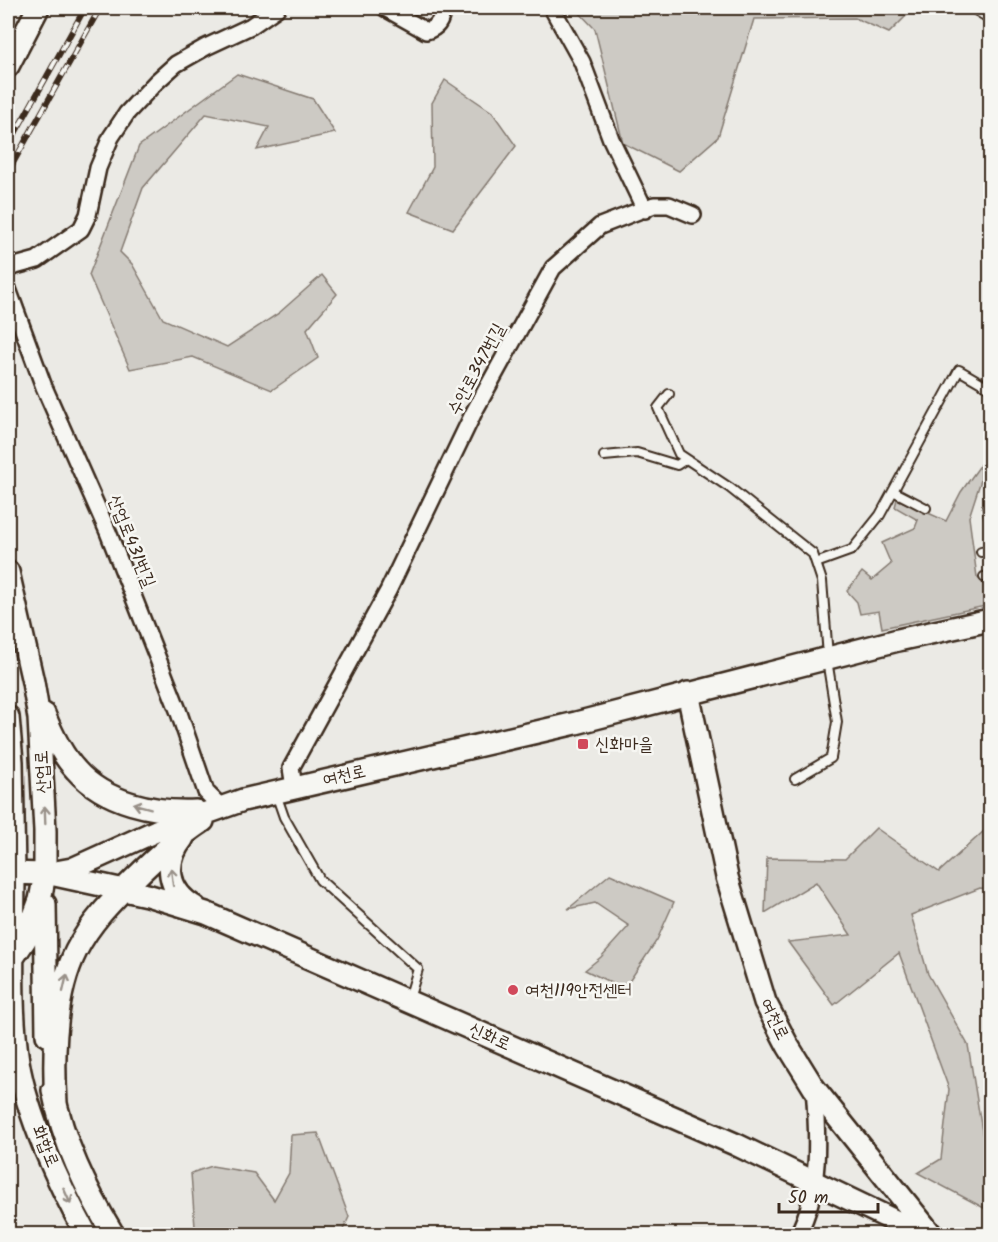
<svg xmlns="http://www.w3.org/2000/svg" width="998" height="1242" font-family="Kalam,'Poor Story',sans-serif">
<rect width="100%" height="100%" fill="#ebeae5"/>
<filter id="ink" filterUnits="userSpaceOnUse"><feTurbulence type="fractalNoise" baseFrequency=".0167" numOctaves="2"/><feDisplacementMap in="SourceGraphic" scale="12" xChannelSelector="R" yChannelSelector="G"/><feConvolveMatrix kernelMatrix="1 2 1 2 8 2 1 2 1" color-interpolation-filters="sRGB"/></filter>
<g filter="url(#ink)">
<path fill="#cdcac4" stroke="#847a71" stroke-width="1.5" d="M 575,8 L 910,8 L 912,10 L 889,33 L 855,18 L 754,19 L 718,137 L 679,171 L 623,143 L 595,29 Z
M 237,74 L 313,99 L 335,133 L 257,150 L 269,127 L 206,114 L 143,188 L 120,252 L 132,264 L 163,319 L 227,347 L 279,313 L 322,275 L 337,294 L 307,329 L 318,358 L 272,390 L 193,357 L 130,369 L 89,275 L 139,146 Z
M 445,80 L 492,112 L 516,146 L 453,229 L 409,212 L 433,167 L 432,103 Z
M 981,464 L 981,480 L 969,517 L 977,577 L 986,587 L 990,588 L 990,605 L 882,628 L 879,611 L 860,614 L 857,602 L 847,591 L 862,572 L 872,580 L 891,564 L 882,543 L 915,528 L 918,520 L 895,507 L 897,499 L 946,521 L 961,492 Z
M 876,828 L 939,872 L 984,831 L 990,830 L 990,889 L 980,888 L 911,915 L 928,974 L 968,1045 L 986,1156 L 984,1208 L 918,1173 L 941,1159 L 949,1089 L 899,953 L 834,1005 L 788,942 L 851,935 L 816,882 L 765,913 L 767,858 L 845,859 Z
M 610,874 L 674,902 L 657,940 L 624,989 L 585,970 L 601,957 L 629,926 L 595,903 L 568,909 Z
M 318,1133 L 349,1217 L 341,1234 L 201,1234 L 195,1227 L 191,1173 L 212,1166 L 254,1173 L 274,1200 L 289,1173 L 291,1135 Z"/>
<path fill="#bab4ae" stroke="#3b2a1e" stroke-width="1.5" d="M 990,491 L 990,516 L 984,518 L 982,505 L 990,504 L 988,492 Z"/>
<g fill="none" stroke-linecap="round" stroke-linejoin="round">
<g stroke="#3b2a1e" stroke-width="12">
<path id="lane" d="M 972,8 L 990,19
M 669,394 L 658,408 L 679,454 L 730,488 L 813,554 L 822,581 L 828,656
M 604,456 L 637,453 L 677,465 L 686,459
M 893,491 L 926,508
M 981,552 L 990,550
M 816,563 L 852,550 L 880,515 L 959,370 L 990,388
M 984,577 L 990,576
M 795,779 L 831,758 L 837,722 L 827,660
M 276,794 L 284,817 L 320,880 L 418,969 L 409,999"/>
</g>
<g stroke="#3b2a1e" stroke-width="20">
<path id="street" d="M 385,8 L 426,31 C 438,28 442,20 442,8
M 552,8 L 582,62 L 611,139 L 645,210
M 8,268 L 37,260 L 81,229 L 88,215 L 98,168 L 111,137 L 127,113 L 156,82 L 176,64 L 206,47 L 251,26 L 277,8
M 8,289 L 44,387 L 108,532 L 178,710 L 206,792 L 221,807
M 294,787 L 291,768 L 388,591 L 474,412 L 553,268 L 600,226 L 654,205 L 669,205 L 693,215
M 798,1234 C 821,1191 818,1136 814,1088"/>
</g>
<g stroke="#3b2a1e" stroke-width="26">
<path id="secondary" d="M 8,66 L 38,8
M 8,572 L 33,682 L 39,718 L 45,831 L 45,874 L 40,900 L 25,940 L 8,965
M 688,693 L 727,877 L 765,1002 L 788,1046 L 814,1088 L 931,1234
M 44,714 C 52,734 61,754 76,770 C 105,803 155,813 196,811
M 8,717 L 12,762 L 14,873 L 11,886
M 183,838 C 163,863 167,891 195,907
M 8,873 L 45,874 L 72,869 L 156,831 L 243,800 L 576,723 L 898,640 L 990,620
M 14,873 C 14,935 9,1000 18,1061 C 27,1116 59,1185 86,1234
M 55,875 L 147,895 L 206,913 L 737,1145 L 922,1234
M 45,904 L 47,1035
M 53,1090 C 63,1142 86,1189 113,1234
M 56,1103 C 53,1055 54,995 76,951 C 90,923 112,901 133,880 C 155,858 177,838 203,821"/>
</g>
<use href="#lane" stroke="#f6f6f2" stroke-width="8"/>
<use href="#street" stroke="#f6f6f2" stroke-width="15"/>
<use href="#secondary" stroke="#f6f6f2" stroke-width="21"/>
<g stroke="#3b2a1e" stroke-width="6">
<path id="rail" d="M 8,146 L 85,8
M 8,172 L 100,8"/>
</g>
<use href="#rail" stroke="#f6f6f2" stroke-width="4" stroke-dasharray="11" stroke-linecap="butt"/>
</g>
<defs><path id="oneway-shaft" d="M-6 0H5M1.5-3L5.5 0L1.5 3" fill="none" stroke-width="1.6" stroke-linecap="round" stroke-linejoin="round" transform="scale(1.5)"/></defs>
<g stroke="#989088">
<use href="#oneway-shaft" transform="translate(142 806) rotate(-165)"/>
<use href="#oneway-shaft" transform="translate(45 815) rotate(-92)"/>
<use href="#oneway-shaft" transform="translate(172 877) rotate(-97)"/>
<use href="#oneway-shaft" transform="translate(65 983) rotate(-77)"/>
<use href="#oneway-shaft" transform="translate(67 1196) rotate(66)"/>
</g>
</g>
<g fill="#d1495b" stroke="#f6f6f2" stroke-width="2">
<rect x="577" y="738" width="12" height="12" rx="3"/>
<circle cx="513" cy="990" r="6"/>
</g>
<g text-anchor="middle" stroke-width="5" stroke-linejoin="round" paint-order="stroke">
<g font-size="18" fill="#3b2a1e" stroke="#f6f6f2">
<text transform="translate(476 369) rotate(-62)" y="6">수안로347번길</text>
<text transform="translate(132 541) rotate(68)" y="6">산업로431번길</text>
<text transform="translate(42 772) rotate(-93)" y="6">산업로</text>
<text transform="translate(344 775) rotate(-13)" y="6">여천로</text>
<text transform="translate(775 1019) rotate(64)" y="6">여천로</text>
<text transform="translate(490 1036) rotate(24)" y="6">신화로</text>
<text transform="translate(46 1146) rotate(68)" y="6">화합로</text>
</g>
<g font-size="18" fill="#3b2a1e" stroke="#f6f6f2" text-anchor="start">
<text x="595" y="750">신화마을</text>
<text x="525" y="996">여천119안전센터</text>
</g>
</g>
<rect width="998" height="1242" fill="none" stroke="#f6f6f2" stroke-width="30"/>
<rect x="15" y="15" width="968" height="1212" fill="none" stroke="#3b2a1e" stroke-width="2" filter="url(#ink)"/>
<path d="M779 1203v9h99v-9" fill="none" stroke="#3b2a1e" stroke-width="3"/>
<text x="788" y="1203" font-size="18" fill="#3b2a1e" stroke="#f6f6f2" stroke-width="4.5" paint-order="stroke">50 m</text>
</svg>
